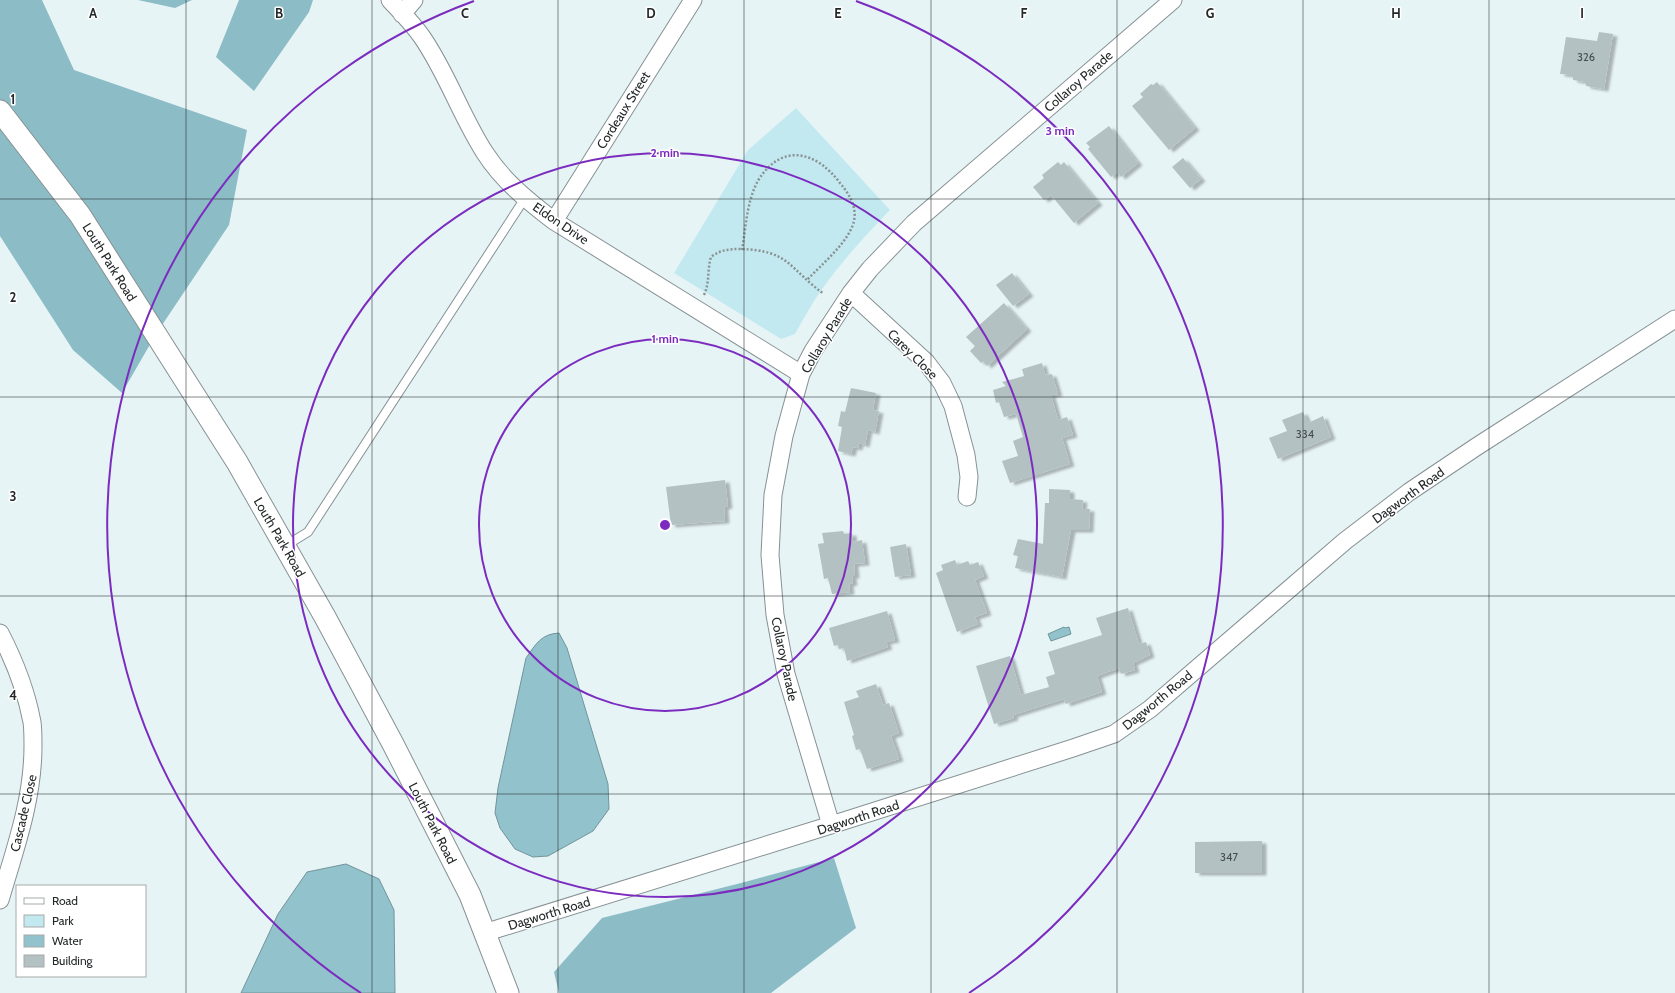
<svg xmlns="http://www.w3.org/2000/svg" width="1675" height="993" font-family="Cabin,sans-serif">
<defs>
<filter id="shadow"><feDropShadow dx="4.5" dy="2.5" stdDeviation="1" flood-color="#0004"/></filter>
</defs>
<rect width="100%" height="100%" fill="#e7f4f6"/>
<path fill="#c3e9f0" d="M 796,108 L 890,210 C 865,236 841,262 820,292 C 811,305 803,320 795,334 L 781,339 L 674,273 L 748,150 Z"/>
<path fill="#8cbcc6" d="M 0,0 L 42,0 L 74,70 L 247,130 L 229,225 L 156,334 L 122,393 L 73,350 L 0,236 Z
M 138,0 L 192,0 L 175,8 Z
M 239,0 L 313,0 L 309,12 L 254,91 L 216,57 Z
M 834,858 L 856,928 L 771,993 L 559,993 L 554,972 L 602,918 L 741,883 Z"/>
<path fill="#92c3cc" stroke="#71949b" d="M 1064,627 L 1065,628 L 1069,627 L 1071,634 L 1051,641 L 1048,634 Z
M 559,633 L 567,648 L 608,784 L 609,809 L 593,831 L 548,856 L 533,857 L 515,849 L 500,828 L 495,813 L 498,788 L 526,658 C 536,644 541,634 559,633 Z
M 346,864 L 379,879 L 394,910 L 395,993 L 241,993 L 278,914 L 307,872 Z"/>
<path fill="#b4c1c3" filter="url(#shadow)" d="M 1599,32 L 1613,34 L 1604,89 L 1586,86 L 1586,82 L 1573,80 L 1573,75 L 1560,74 L 1566,37 L 1597,41 Z
M 1157,82 L 1195,128 L 1169,150 L 1132,106 L 1143,97 L 1140,94 L 1151,84 L 1153,85 Z
M 1109,126 L 1138,163 L 1121,177 L 1117,172 L 1111,177 L 1088,149 L 1090,147 L 1086,143 Z
M 1183,158 L 1201,179 L 1190,188 L 1172,167 Z
M 1058,162 L 1061,165 L 1064,162 L 1098,203 L 1074,223 L 1051,195 L 1044,200 L 1033,187 L 1044,178 L 1042,175 Z
M 1012,273 L 1029,294 L 1013,306 L 996,285 Z
M 1004,303 L 1027,329 L 987,366 L 983,361 L 981,363 L 970,351 L 975,346 L 966,337 Z
M 1042,363 L 1045,375 L 1052,374 L 1058,394 L 1051,395 L 1058,420 L 1067,417 L 1073,435 L 1062,438 L 1070,464 L 1010,483 L 1002,461 L 1018,456 L 1013,441 L 1023,437 L 1016,414 L 1004,417 L 999,402 L 996,403 L 993,390 L 1006,386 L 1002,382 L 1024,376 L 1022,369 Z
M 851,388 L 876,393 L 873,410 L 879,411 L 875,432 L 868,430 L 865,445 L 859,443 L 858,448 L 853,447 L 851,454 L 838,451 L 842,427 L 838,426 L 841,411 L 845,412 Z
M 1303,412 L 1308,423 L 1323,416 L 1331,437 L 1278,459 L 1269,438 L 1287,431 L 1282,420 Z
M 725,480 L 728,506 L 724,507 L 725,521 L 671,525 L 666,487 Z
M 1049,489 L 1070,490 L 1070,499 L 1083,500 L 1082,509 L 1090,509 L 1089,530 L 1071,530 L 1062,577 L 1015,568 L 1018,556 L 1013,555 L 1018,539 L 1043,544 L 1045,503 L 1049,503 Z
M 843,531 L 844,534 L 852,533 L 853,542 L 862,540 L 865,563 L 854,564 L 855,576 L 852,576 L 853,583 L 849,584 L 850,592 L 832,594 L 828,578 L 824,579 L 818,544 L 824,543 L 822,533 Z
M 906,544 L 911,575 L 895,577 L 890,547 Z
M 955,560 L 957,565 L 968,561 L 970,565 L 978,562 L 984,576 L 975,580 L 987,613 L 975,617 L 978,624 L 957,632 L 936,573 L 943,570 L 941,565 Z
M 1128,608 L 1139,644 L 1146,642 L 1150,655 L 1133,663 L 1135,670 L 1121,674 L 1119,668 L 1097,676 L 1102,692 L 1066,704 L 1064,699 L 1013,715 L 1014,718 L 994,724 L 976,666 L 1010,656 L 1021,695 L 1049,687 L 1046,677 L 1055,674 L 1048,652 L 1102,635 L 1096,618 Z
M 887,611 L 895,640 L 886,642 L 888,647 L 847,661 L 844,648 L 839,649 L 838,645 L 834,646 L 829,628 Z
M 876,684 L 883,705 L 889,703 L 899,733 L 891,736 L 899,759 L 867,769 L 860,749 L 856,750 L 852,736 L 854,735 L 844,702 L 859,697 L 856,691 Z
M 1262,841 L 1262,873 L 1195,873 L 1195,842 Z"/>
<g fill="none" stroke-linecap="round" stroke-linejoin="round">
<g stroke="#869194" stroke-width="10">
<path id="service" d="M 285,546 L 308,532 L 525,198"/>
</g>
<g stroke="#869194" stroke-width="19">
<path id="minor" d="M 390,0 C 401,12 413,24 422,37 C 447,73 461,116 485,153 C 503,181 528,201 554,221 L 801,374
M 402,14 L 414,0
M 554,221 L 693,0
M 851,293 L 926,362 L 942,383 L 953,406 L 966,455 L 969,477 L 967,497
M 0,633 C 15,662 26,690 32,722 C 33,729 33,738 33,746 C 33,800 15,849 0,900
M 831,825 L 786,674 L 775,615 L 770,555 L 773,495 L 784,436 L 801,374 L 813,351 L 851,293 L 870,269 L 914,223 L 1173,0
M 484,933 L 831,825 L 1073,748 L 1114,734 L 1150,709 L 1345,541 L 1409,492 L 1476,447 L 1675,319"/>
</g>
<g stroke="#869194" stroke-width="23">
<path id="tertiary" d="M 0,111 L 80,215 L 237,462 L 325,617 L 393,744 L 470,895 L 508,993"/>
</g>
<path stroke="#899293" stroke-width="2.5" stroke-dasharray="2 2" stroke-linecap="butt" d="M 742,250 C 746,226 747,199 759,179 C 783,142 817,152 840,183 C 849,194 857,206 854,221 C 849,242 822,264 807,280
M 704,295 C 710,282 707,270 711,257 C 720,250 729,249 740,249 C 790,250 789,269 824,294"/>
<use href="#service" stroke="#fff" stroke-width="8"/>
<use href="#minor" stroke="#fff" stroke-width="17"/>
<use href="#tertiary" stroke="#fff" stroke-width="21"/>
</g>
<path fill="none" stroke="#232829" stroke-width="1" stroke-opacity="0.55" d="M 186,0 L 186,993M 372,0 L 372,993M 558,0 L 558,993M 744,0 L 744,993M 931,0 L 931,993M 1117,0 L 1117,993M 1303,0 L 1303,993M 1489,0 L 1489,993M 0,199 L 1675,199M 0,397 L 1675,397M 0,596 L 1675,596M 0,794 L 1675,794"/>
<g fill="none" stroke="#7b2cbf" stroke-width="2">
<circle cx="665" cy="525" r="186"/>
<circle cx="665" cy="525" r="372"/>
<path d="M361 993A558 558 0 0 1 474 1M856 1A558 558 0 0 1 969 993"/>
</g>
<g text-anchor="middle" stroke-width="3" stroke-linejoin="round" paint-order="stroke">
<g font-size="11" fill="#474e50">
<text x="1586" y="61">326</text>
<text x="1305" y="438">334</text>
<text x="1229" y="861">347</text>
</g>
<g font-size="13" fill="#232829" stroke="#fff">
<text transform="translate(1078 81) rotate(-41)" y="5">Collaroy Parade</text>
<text transform="translate(623 110) rotate(-58)" y="5">Cordeaux Street</text>
<text transform="translate(561 223) rotate(34)" y="5">Eldon Drive</text>
<text transform="translate(110 262) rotate(58)" y="5">Louth Park Road</text>
<text transform="translate(826 335) rotate(-59)" y="5">Collaroy Parade</text>
<text transform="translate(913 354) rotate(45)" y="5">Carey Close</text>
<text transform="translate(1408 495) rotate(-36)" y="5">Dagworth Road</text>
<text transform="translate(280 537) rotate(60)" y="5">Louth Park Road</text>
<text transform="translate(785 659) rotate(78)" y="5">Collaroy Parade</text>
<text transform="translate(1157 700) rotate(-39)" y="5">Dagworth Road</text>
<text transform="translate(23 813) rotate(-77)" y="5">Cascade Close</text>
<text transform="translate(858 817) rotate(-18)" y="5">Dagworth Road</text>
<text transform="translate(433 823) rotate(63)" y="5">Louth Park Road</text>
<text transform="translate(549 913) rotate(-17)" y="5">Dagworth Road</text>
</g>
</g>
<g font-size="13" text-anchor="middle" font-weight="bold" fill="#232829" stroke="#fff" stroke-width="3" stroke-linejoin="round" paint-order="stroke">
<text x="93" y="18">A</text>
<text x="279" y="18">B</text>
<text x="465" y="18">C</text>
<text x="651" y="18">D</text>
<text x="838" y="18">E</text>
<text x="1024" y="18">F</text>
<text x="1210" y="18">G</text>
<text x="1396" y="18">H</text>
<text x="1582" y="18">I</text>
<text x="13" y="104">1</text>
<text x="13" y="302">2</text>
<text x="13" y="501">3</text>
<text x="13" y="700">4</text>
</g>
<circle cx="665" cy="525" r="6" fill="#7b2cbf" stroke="#fff" stroke-width="2"/>
<g font-size="12" text-anchor="middle" font-weight="bold" fill="#7b2cbf" stroke="#fff" stroke-width="3" stroke-linejoin="round" paint-order="stroke">
<text x="1060" y="135">3 min</text>
<text x="665" y="157">2 min</text>
<text x="665" y="343">1 min</text>
</g>
<rect x="16" y="885" width="130" height="92" fill="#ffffff" stroke="#a7a9a9"/>
<rect x="24" y="898" width="20" height="6" fill="#ffffff" stroke="#a7a9a9"/>
<text x="52" y="905" font-size="12" fill="#232829">Road</text>
<rect x="24" y="915" width="20" height="12" fill="#c3e9f0" stroke="#a7a9a9"/>
<text x="52" y="925" font-size="12" fill="#232829">Park</text>
<rect x="24" y="935" width="20" height="12" fill="#92c3cc" stroke="#a7a9a9"/>
<text x="52" y="945" font-size="12" fill="#232829">Water</text>
<rect x="24" y="955" width="20" height="12" fill="#b4c1c3" stroke="#a7a9a9"/>
<text x="52" y="965" font-size="12" fill="#232829">Building</text>
</svg>
